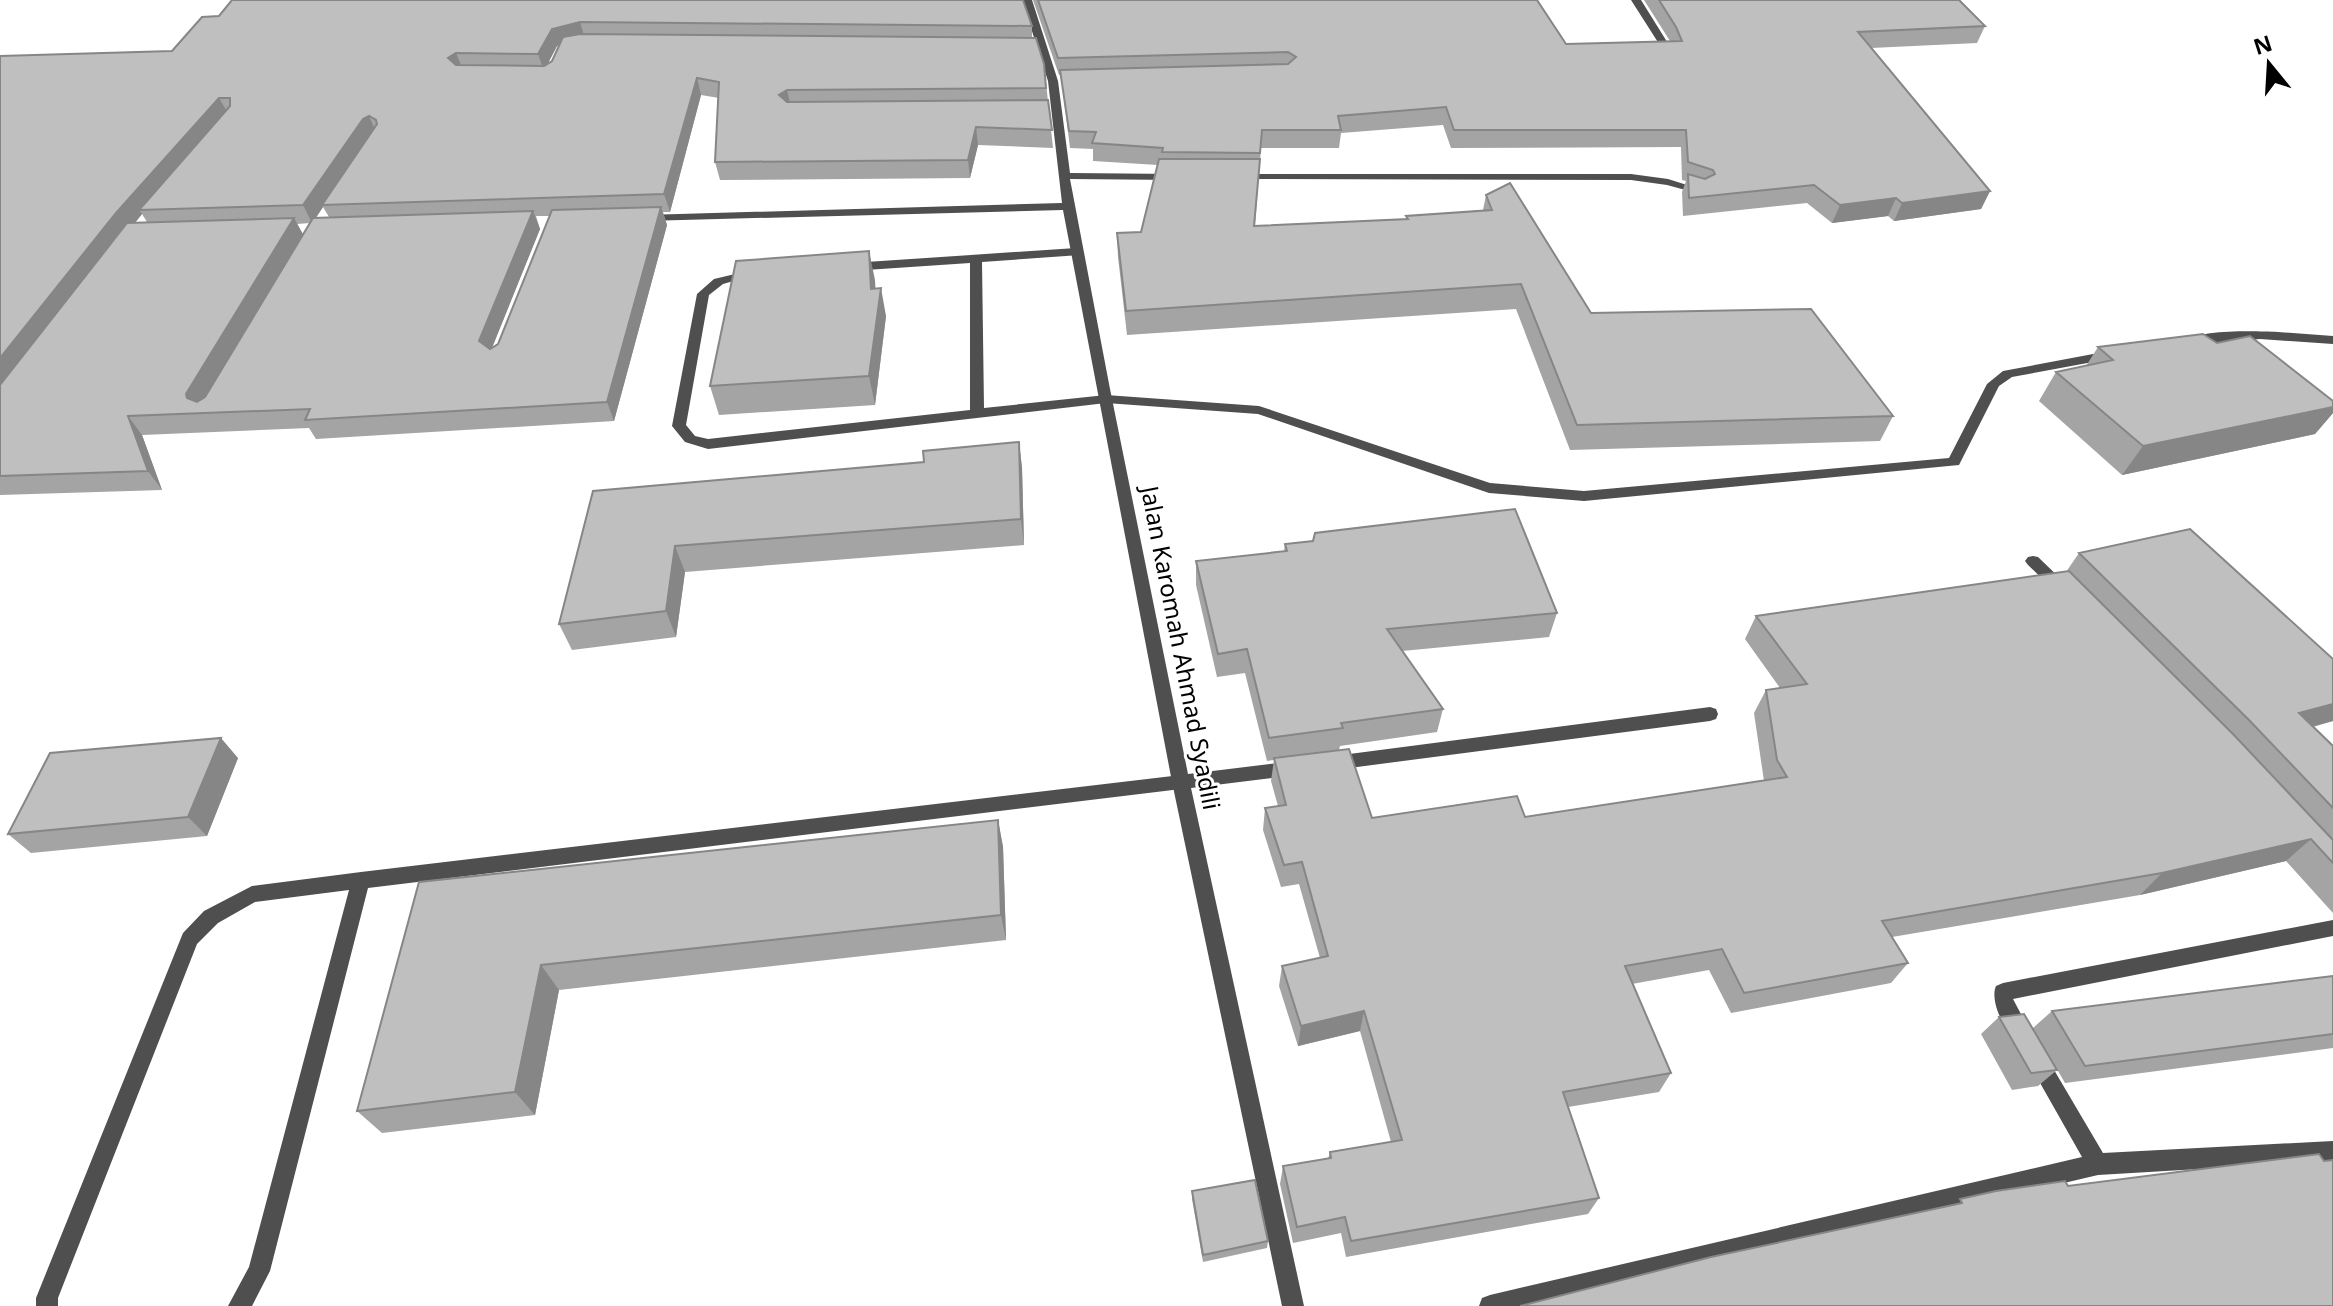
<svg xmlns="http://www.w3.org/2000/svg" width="2333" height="1306" font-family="'Noto Sans',sans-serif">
<rect width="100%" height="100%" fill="#fff"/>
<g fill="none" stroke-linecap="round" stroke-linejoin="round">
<path fill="#4f4f4f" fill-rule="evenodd" d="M 1076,248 L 1082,252 L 1080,255 L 982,262 L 984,408 L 1106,395 L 1259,406 L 1490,483 L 1584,491 L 1949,458 L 1987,384 L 2003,371 L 2109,351 L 2115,355 L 2109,359 L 2012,377 L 1999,386 L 1959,465 L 1584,501 L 1489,493 L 1258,414 L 1106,403 L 708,449 L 685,442 L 672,426 L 697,294 L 714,279 L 752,270 L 758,274 L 723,284 L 709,295 L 686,425 L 695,436 L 708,439 L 970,410 L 970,263 L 851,271 L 845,267 L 851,263 Z
M 2278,332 L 2333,336 L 2333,344 L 2260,339 L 2187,346 L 2181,342 C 2200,329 2254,331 2278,332 Z
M 1181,775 L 1187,777 L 1190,782 L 1187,787 L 1181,789 L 368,888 L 270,1271 L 252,1306 L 228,1306 L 249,1267 L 349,890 L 255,902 L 218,923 L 197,944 L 58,1298 L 58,1306 L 36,1306 L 36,1298 L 183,933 L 204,911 L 252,886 L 361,872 Z"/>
<path fill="#4f4f4f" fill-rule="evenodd" d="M 1022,0 L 1032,0 L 1058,81 L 1070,173 L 1177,174 L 1183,177 L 1177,180 L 1070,179 L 1110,389 L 1188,774 L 1295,761 L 1301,763 L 1304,768 L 1301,773 L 1295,775 L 1191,788 L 1304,1306 L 1282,1306 L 1172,782 L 1063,210 L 645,221 L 639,218 L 645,215 L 1062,203 L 1048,81 Z
M 1631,0 L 1641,0 L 1669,45 L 1667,47 L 1661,47 Z
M 1240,174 L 1631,174 L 1668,179 L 1706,191 L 1700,194 L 1667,185 L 1631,180 L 1236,179 L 1236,175 Z
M 2033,556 L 2038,557 L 2066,584 L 2069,588 L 2066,592 L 2056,592 L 2028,565 L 2025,561 L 2028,557 Z
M 1710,707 L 1716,709 L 1718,714 L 1716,719 L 1710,721 L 1334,770 L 1328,768 L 1325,763 L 1328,758 L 1334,756 Z
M 2333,920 L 2333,936 L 2013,999 L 2031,1033 L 2028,1040 L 2021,1042 C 2006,1036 1989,1001 1996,986 L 2003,983 Z
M 2037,1050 L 2044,1053 L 2103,1153 L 2333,1141 L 2333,1161 L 2098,1175 L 1538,1306 L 1479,1306 L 1482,1298 L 1490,1295 L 2082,1157 L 2027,1060 L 2030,1053 Z"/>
</g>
<path fill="#a4a4a4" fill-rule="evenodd" d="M 1033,0 L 1537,0 L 1566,44 L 1670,41 L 1644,0 L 1959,0 L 1985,26 L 1977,43 L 1871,48 L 1990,191 L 1981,209 L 1894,221 L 1888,216 L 1832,223 L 1807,203 L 1683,216 L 1682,192 L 1686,181 L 1682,180 L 1681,147 L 1451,148 L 1443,125 L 1341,133 L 1339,148 L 1261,148 L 1255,226 L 1406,220 L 1406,216 L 1483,210 L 1486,195 L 1591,313 L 1893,416 L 1880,441 L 1570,450 L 1516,309 L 1127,335 L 1118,257 L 1117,233 L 1141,232 L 1158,165 L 1093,161 L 1093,149 L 1070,148 L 1061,75 L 1059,75 Z
M 202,17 L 1032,26 L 1032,38 L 1044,64 L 1053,148 L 978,145 L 970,178 L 720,180 L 715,162 L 719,98 L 701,95 L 670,212 L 663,212 L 667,225 L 614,421 L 316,439 L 309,428 L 142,435 L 162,490 L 0,495 L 0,56 L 172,51 ZM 559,45 L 552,61 L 548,63 L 557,46 ZM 323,207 L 329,217 L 316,218 ZM 142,214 L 147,222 L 135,223 ZM 536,216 L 550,216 L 498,344 L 492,348 L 540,229 ZM 310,223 L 303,235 L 297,224 Z
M 875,280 L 875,288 L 886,316 L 875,405 L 719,415 L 710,386 Z
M 2217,343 L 2333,401 L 2333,413 L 2315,434 L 2122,475 L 2039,401 L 2056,372 L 2086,366 L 2098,347 Z
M 1019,442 L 1022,468 L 1024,545 L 685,572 L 676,637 L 572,650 L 559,624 L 593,491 L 924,462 Z
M 1285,544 L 1557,613 L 1549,637 L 1402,651 L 1443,709 L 1437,732 L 1340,746 L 1339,750 L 1372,818 L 1525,817 L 1764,781 L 1754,713 L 1766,690 L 1780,688 L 1745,639 L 1756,616 L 2066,572 L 2079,553 L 2333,659 L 2333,721 L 2313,727 L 2333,746 L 2333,913 L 2286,861 L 2140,895 L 1892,937 L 1908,963 L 1891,983 L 1731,1013 L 1709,970 L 1632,984 L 1671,1073 L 1659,1092 L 1568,1107 L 1599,1198 L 1588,1214 L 1346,1257 L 1341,1233 L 1293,1243 L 1280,1184 L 1283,1166 L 1328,1159 L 1330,1152 L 1391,1142 L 1360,1031 L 1298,1046 L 1279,986 L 1282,966 L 1320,958 L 1299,884 L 1281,887 L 1263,830 L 1265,808 L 1278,806 L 1271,781 L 1274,760 L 1267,761 L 1245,673 L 1217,677 L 1196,585 L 1196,561 L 1284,552 Z
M 238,758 L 207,836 L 31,853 L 8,834 Z
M 998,820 L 1003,847 L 1006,940 L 559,990 L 535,1115 L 382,1133 L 357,1111 L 419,882 Z
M 2333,976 L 2333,1048 L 2065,1083 L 2033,1028 L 2052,1011 Z
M 1999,1017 L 2057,1070 L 2038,1086 L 2012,1090 L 1981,1034 Z
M 1192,1191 L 1268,1241 L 1267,1248 L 1203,1262 L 1192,1199 Z"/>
<path fill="#868686" d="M 580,22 L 585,39 L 557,46 L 544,71 L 538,54 L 552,29 Z
M 456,53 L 463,70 L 448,58 Z
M 697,78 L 701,95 L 670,212 L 664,194 Z
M 787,90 L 791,107 L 779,95 Z
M 219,98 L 229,115 L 139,210 L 142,214 L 128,231 L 0,395 L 0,358 L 116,213 Z
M 369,116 L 377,134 L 322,205 L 323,207 L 312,223 L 303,205 L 363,119 Z
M 976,127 L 978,145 L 970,178 L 968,160 Z
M 1990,191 L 1981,209 L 1894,221 L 1902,203 Z
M 1896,198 L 1888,216 L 1832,223 L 1840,205 Z
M 661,207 L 667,225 L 614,421 L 607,402 Z
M 533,211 L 540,229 L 487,360 L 479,341 Z
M 294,218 L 304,236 L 198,412 L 187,398 L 186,394 Z
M 869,251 L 875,280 L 877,317 L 881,288 L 886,316 L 875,405 L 869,376 L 871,289 Z
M 2333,407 L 2333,413 L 2315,434 L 2122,475 L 2143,446 Z
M 128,416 L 142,435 L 162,490 L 148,471 Z
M 1019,442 L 1022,468 L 1024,545 L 1021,519 Z
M 675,546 L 685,572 L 676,637 L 666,611 Z
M 2333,704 L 2333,721 L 2276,736 L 2299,713 Z
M 221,738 L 238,758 L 207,836 L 188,817 Z
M 998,820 L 1003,847 L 1006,940 L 1001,915 Z
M 2311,839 L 2286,861 L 2140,895 L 2162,873 Z
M 541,965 L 559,990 L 535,1115 L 515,1092 Z
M 1364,1011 L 1360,1031 L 1298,1046 L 1301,1026 Z"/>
<path fill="#bfbfbf" stroke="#868686" stroke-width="2" d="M 232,0 L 1023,0 L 1032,26 L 580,22 L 552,29 L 538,54 L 456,53 L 448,58 L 456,65 L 544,66 L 552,61 L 563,37 L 580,34 L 1036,38 L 1044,64 L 1046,88 L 787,90 L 779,95 L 787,102 L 1048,100 L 1052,130 L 976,127 L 968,160 L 715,162 L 719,82 L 697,78 L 664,194 L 322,205 L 377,124 L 376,120 L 369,116 L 363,119 L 303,205 L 139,210 L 230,106 L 230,98 L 219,98 L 116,213 L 0,358 L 0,56 L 172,51 L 202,17 L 219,16 Z
M 1038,0 L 1537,0 L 1566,44 L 1682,41 L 1676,27 L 1659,0 L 1959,0 L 1985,26 L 1858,32 L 1990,191 L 1902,203 L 1896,198 L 1840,205 L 1814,185 L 1689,198 L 1688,174 L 1705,179 L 1715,174 L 1713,170 L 1688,162 L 1686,130 L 1454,130 L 1446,107 L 1338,116 L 1341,130 L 1262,130 L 1260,153 L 1162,152 L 1163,148 L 1092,143 L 1096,132 L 1069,131 L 1060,70 L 1288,64 L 1296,57 L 1288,52 L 1058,58 Z
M 1159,159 L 1260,159 L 1254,226 L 1408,219 L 1406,216 L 1492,210 L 1486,195 L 1510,183 L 1591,313 L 1811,309 L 1893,416 L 1577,425 L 1521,284 L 1126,311 L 1117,233 L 1141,232 Z
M 661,207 L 607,402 L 305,420 L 310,409 L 128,416 L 148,471 L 0,476 L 0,385 L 127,223 L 294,218 L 186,394 L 187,398 L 197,402 L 205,397 L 313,218 L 533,211 L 479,341 L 490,349 L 498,344 L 552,210 Z
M 869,251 L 871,289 L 881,288 L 869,376 L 710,386 L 736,261 Z
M 2203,334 L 2217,343 L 2250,336 L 2333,401 L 2333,407 L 2143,446 L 2056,372 L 2113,360 L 2098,347 Z
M 1019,442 L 1021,519 L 675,546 L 666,611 L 559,624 L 593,491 L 924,462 L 923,451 Z
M 1515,509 L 1557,613 L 1387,629 L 1443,709 L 1341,723 L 1343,728 L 1269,738 L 1247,649 L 1218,654 L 1196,561 L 1287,551 L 1285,544 L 1313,541 L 1315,533 Z
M 2190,529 L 2333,659 L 2333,704 L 2299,713 L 2333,746 L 2333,808 L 2249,720 L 2079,553 Z
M 2069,571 L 2233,734 L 2333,840 L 2333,863 L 2311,839 L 2162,873 L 1882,921 L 1908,963 L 1744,993 L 1722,949 L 1625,966 L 1671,1073 L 1563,1092 L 1599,1198 L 1351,1241 L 1345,1217 L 1297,1227 L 1283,1166 L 1331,1158 L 1330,1152 L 1402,1140 L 1364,1011 L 1301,1026 L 1282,966 L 1328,956 L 1302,862 L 1284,865 L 1265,808 L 1286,805 L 1274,758 L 1349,749 L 1372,818 L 1517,796 L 1525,817 L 1787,777 L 1777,760 L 1766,690 L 1807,684 L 1756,616 Z
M 221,738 L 188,817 L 8,834 L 50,753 Z
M 998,820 L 1001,915 L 541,965 L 515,1092 L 357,1111 L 419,882 Z
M 2333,976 L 2333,1034 L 2085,1066 L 2052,1011 Z
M 2024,1014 L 2057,1070 L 2031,1073 L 1999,1017 Z
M 2319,1154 L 2324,1161 L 2333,1160 L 2333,1306 L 1520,1306 L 1711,1257 L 1962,1203 L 1960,1199 L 1996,1191 L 2065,1181 L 2068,1186 Z
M 1255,1180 L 1268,1241 L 1203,1255 L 1192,1191 Z"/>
<g text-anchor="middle" stroke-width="6" stroke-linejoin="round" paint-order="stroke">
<g font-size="24" fill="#000" stroke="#fff">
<text transform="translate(1180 648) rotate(79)" y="8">Jalan Karomah Ahmad Syadili</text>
</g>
</g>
<g transform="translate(2269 64) rotate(342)" stroke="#ffffff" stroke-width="6" paint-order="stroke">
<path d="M0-6L14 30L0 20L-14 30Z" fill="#000000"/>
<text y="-12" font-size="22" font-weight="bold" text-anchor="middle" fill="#000000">N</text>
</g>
</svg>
